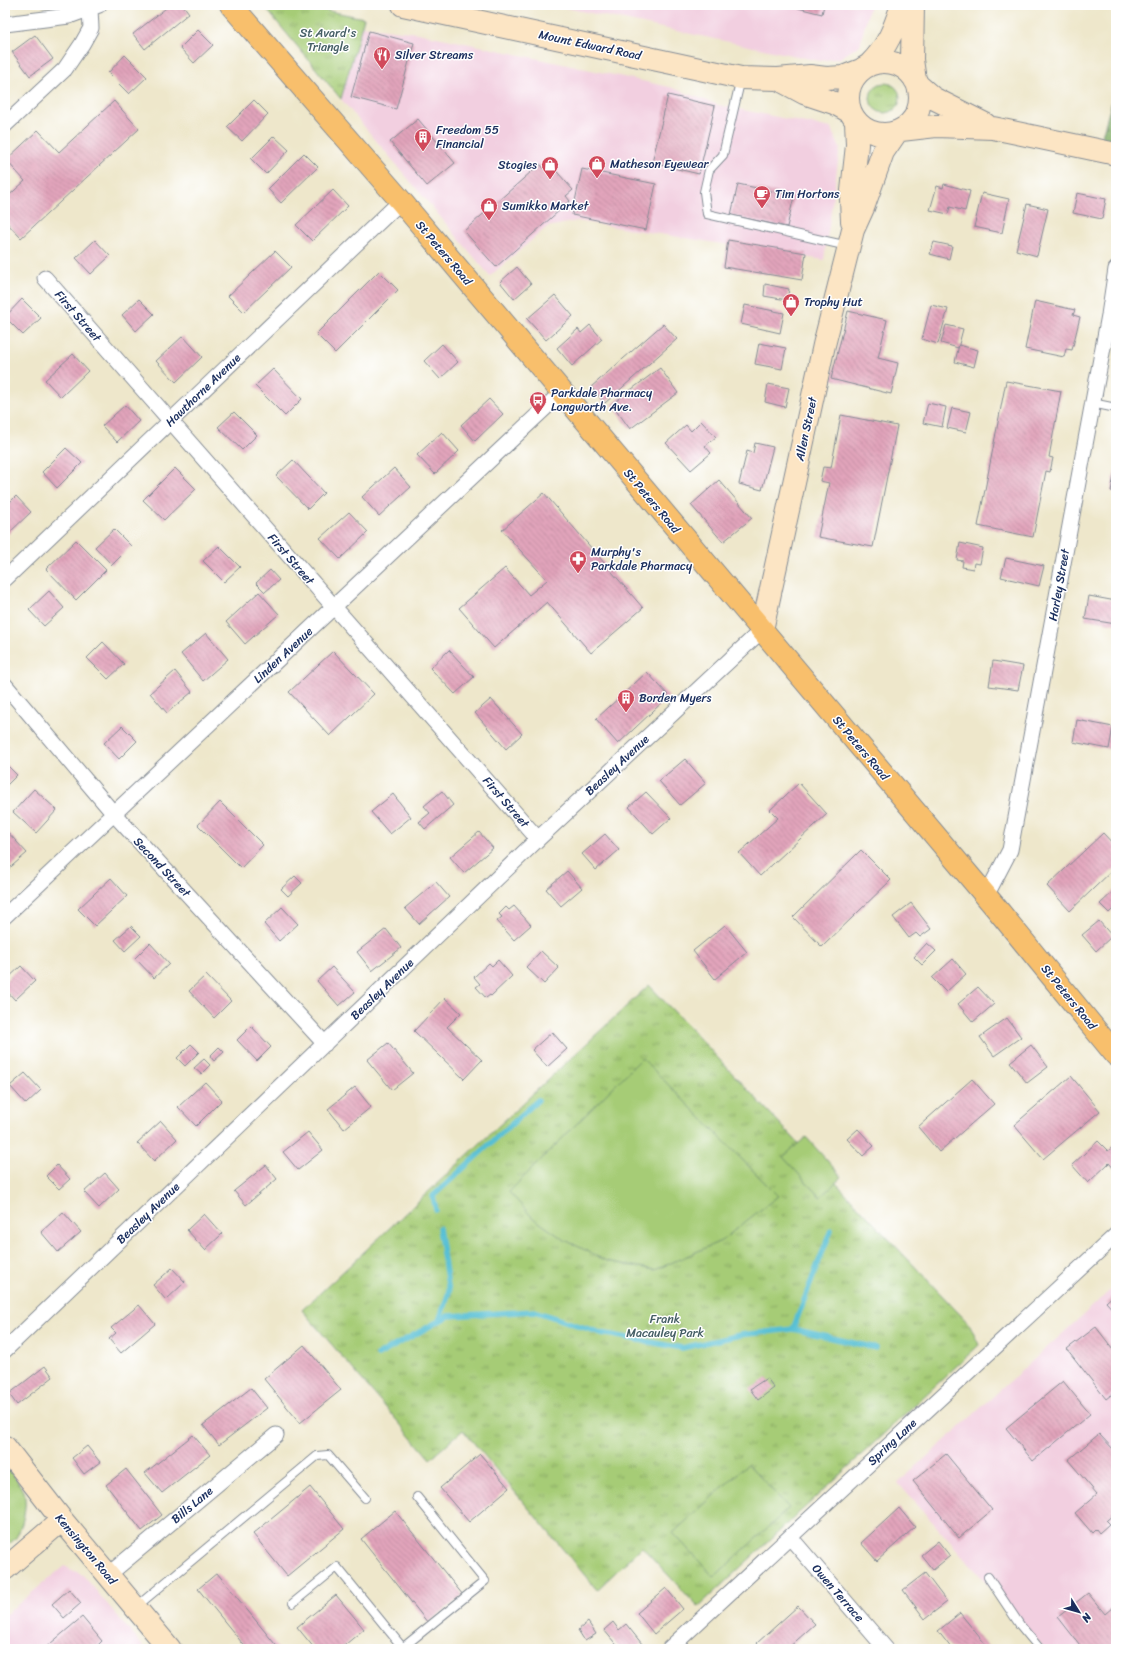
<svg xmlns="http://www.w3.org/2000/svg" width="1121" height="1654" font-family="Sriracha,sans-serif">
<defs>
<pattern id="grass-tufts" width="24" height="20" patternUnits="userSpaceOnUse"><rect width="24" height="20" fill="#a6cc76"/><path d="M3 7l-1-3M5 7V3M7 7l1-3M15 17l-1-3M17 17v-4M19 17l1-3" fill="none" stroke="#86a664"/></pattern>
<pattern id="forest-firs" width="22" height="20" patternUnits="userSpaceOnUse"><rect width="22" height="20" fill="#84b067"/><path d="M5 1l3.5 6h-7zM16 11l3.5 6h-7z" fill="#6b9058"/></pattern>
<pattern id="building-back-hatch" width="6" height="6" patternUnits="userSpaceOnUse"><rect width="6" height="6" fill="#e2a4bb"/><path d="M-1 5l2 2M0 0l6 6M5-1l2 2" fill="none" stroke="#b6869b"/></pattern>
</defs>
<rect width="100%" height="100%" fill="#fff"/>
<filter id="ink" filterUnits="userSpaceOnUse"><feTurbulence type="fractalNoise" baseFrequency=".025" numOctaves="2"/><feDisplacementMap in="SourceGraphic" scale="8" xChannelSelector="R" yChannelSelector="G"/><feConvolveMatrix kernelMatrix="1 2 1 2 8 2 1 2 1" color-interpolation-filters="sRGB"/></filter>
<filter id="wash" filterUnits="userSpaceOnUse"><feTurbulence type="fractalNoise" baseFrequency=".012" numOctaves="4" result="noise"/><feDisplacementMap in="SourceGraphic" scale="16" xChannelSelector="R" yChannelSelector="G"/><feGaussianBlur stdDeviation="0.9" result="paint"/><feColorMatrix in="noise" values="0 0 0 0 0 0 0 0 0 0 0 0 0 0 0 0 0 1.4 0 .05"/><feComposite in="paint" operator="in"/></filter>
<g filter="url(#wash)">
<rect width="100%" height="100%" fill="#eee7cb"/>
<path fill="#f2cfe0" d="M 552,5 L 870,5 L 860,45 L 840,58 L 820,61 Z
M 361,26 L 418,33 L 670,87 L 718,105 L 831,128 L 840,148 L 824,260 L 577,221 L 547,227 L 490,276 L 341,99 Z
M 1116,1285 L 1116,1649 L 1045,1649 L 898,1483 Z
M 64,1566 L 83,1575 L 145,1649 L 5,1649 L 5,1615 Z"/>
<path fill="url(#grass-tufts)" stroke="#607e6a" d="M 263,5 L 299,5 L 364,18 L 341,99 Z
M870 98a15 15 0 1 1 30 0a15 15 0 1 1-30 0Z
M 649,985 L 970,1325 L 979,1345 L 698,1607 L 642,1547 L 597,1590 L 463,1430 L 430,1459 L 302,1310 Z"/>
<path fill="url(#forest-firs)" stroke="#507062" d="M 1116,88 L 1116,143 L 1101,139 Z"/>
<path fill="#a6cc76" stroke="#607e6a" d="M 642,1058 L 778,1196 L 721,1241 L 655,1270 L 607,1261 L 563,1239 L 533,1218 L 509,1192 Z
M 806,1137 L 842,1177 L 820,1197 L 783,1157 Z
M 748,1464 L 789,1508 L 714,1577 L 673,1533 Z
M 5,1465 C 12,1473 20,1483 24,1494 C 28,1504 22,1530 15,1539 C 12,1542 8,1544 5,1547 Z"/>
<g fill="none" stroke-linecap="round" stroke-linejoin="round">
<path stroke="#57bfd4" stroke-width="5.5" d="M 436,1210 L 433,1196 L 538,1100
M 439,1228 L 449,1292 L 439,1321
M 793,1329 L 876,1348
M 378,1355 L 448,1316 L 534,1311 L 601,1333 L 682,1348 L 740,1335 L 793,1329 L 831,1230"/>
</g>
<g id="blocks">
<path fill="url(#building-back-hatch)" d="M 170,5 L 183,5 L 189,13 L 145,49 L 133,34 Z
M 786,5 L 824,5 L 822,14 Z
M 198,30 L 213,45 L 194,63 L 180,48 Z
M 369,31 L 414,43 L 396,109 L 351,97 Z
M 35,35 L 53,59 L 30,76 L 12,52 Z
M 125,55 L 147,77 L 129,94 L 108,73 Z
M 668,95 L 715,106 L 699,174 L 652,163 Z
M 254,100 L 268,114 L 242,141 L 227,127 Z
M 114,101 L 139,129 L 21,238 L 5,221 L 5,199 L 25,181 L 6,160 L 38,130 L 59,152 Z
M 418,119 L 455,163 L 427,186 L 390,142 Z
M 274,136 L 289,150 L 266,174 L 251,159 Z
M 304,153 L 318,167 L 281,203 L 268,189 Z
M 540,164 L 545,170 L 551,165 L 573,190 L 566,196 L 570,201 L 496,267 L 464,231 Z
M 582,169 L 656,184 L 646,230 L 572,215 Z
M 738,184 L 794,196 L 787,227 L 731,215 Z
M 944,184 L 970,191 L 965,211 L 950,207 L 948,214 L 930,210 L 937,186 L 943,188 Z
M 333,190 L 348,206 L 312,241 L 296,225 Z
M 982,193 L 1009,199 L 1002,233 L 974,227 Z
M 1077,193 L 1106,199 L 1102,219 L 1073,213 Z
M 1027,204 L 1048,209 L 1037,256 L 1016,250 Z
M 95,240 L 110,256 L 91,274 L 76,258 Z
M 728,240 L 806,253 L 802,280 L 724,267 Z
M 934,242 L 952,246 L 949,259 L 930,254 Z
M 275,251 L 291,267 L 244,312 L 228,296 Z
M 517,267 L 531,284 L 514,299 L 500,282 Z
M 379,271 L 398,290 L 335,353 L 316,334 Z
M 765,284 L 789,289 L 787,300 L 764,296 Z
M 555,295 L 573,316 L 546,340 L 527,319 Z
M 22,299 L 41,318 L 23,335 L 5,317 Z
M 139,299 L 154,314 L 136,331 L 122,315 Z
M 1035,301 L 1075,310 L 1073,315 L 1080,317 L 1072,350 L 1066,349 L 1064,357 L 1025,349 Z
M 745,305 L 784,313 L 780,333 L 741,324 Z
M 931,305 L 948,309 L 938,344 L 922,339 Z
M 848,311 L 887,320 L 878,358 L 898,363 L 891,394 L 831,379 Z
M 663,324 L 677,339 L 605,403 L 591,387 Z
M 590,325 L 602,339 L 572,366 L 557,348 L 578,329 L 581,333 Z
M 946,325 L 963,329 L 958,348 L 941,343 Z
M 183,336 L 202,357 L 176,382 L 156,361 Z
M 759,343 L 786,348 L 782,369 L 755,364 Z
M 442,344 L 458,362 L 440,379 L 424,361 Z
M 959,345 L 978,350 L 974,367 L 955,362 Z
M 73,354 L 88,371 L 61,397 L 45,380 Z
M 660,368 L 678,393 L 630,429 L 612,404 Z
M 273,369 L 302,399 L 285,416 L 255,386 Z
M 1006,381 L 1061,391 L 1049,457 L 1053,458 L 1050,472 L 1046,471 L 1033,537 L 978,526 Z
M 768,384 L 789,388 L 785,407 L 765,402 Z
M 489,399 L 503,414 L 475,441 L 461,425 Z
M 928,403 L 946,407 L 942,427 L 923,423 Z
M 125,405 L 139,421 L 117,442 L 102,426 Z
M 952,408 L 971,412 L 966,432 L 947,428 Z
M 234,412 L 257,435 L 242,450 L 218,427 Z
M 841,415 L 897,426 L 873,547 L 818,537 L 829,483 L 820,481 L 823,467 L 831,468 Z
M 701,421 L 716,437 L 705,446 L 711,453 L 691,470 L 666,443 L 686,425 L 691,431 Z
M 442,432 L 459,451 L 435,474 L 417,455 Z
M 755,443 L 773,447 L 762,490 L 739,484 L 747,451 L 753,453 Z
M 66,448 L 82,463 L 57,488 L 42,472 Z
M 293,460 L 324,493 L 308,509 L 276,476 Z
M 175,468 L 196,489 L 164,520 L 143,500 Z
M 394,468 L 411,487 L 379,516 L 362,497 Z
M 1115,471 L 1116,471 L 1116,492 L 1111,491 Z
M 719,480 L 752,518 L 723,542 L 691,505 Z
M 544,493 L 643,608 L 591,653 L 547,602 L 494,648 L 459,608 L 505,568 L 529,595 L 547,580 L 502,530 Z
M 16,496 L 31,512 L 8,534 L 5,531 L 5,507 Z
M 349,512 L 368,532 L 340,559 L 320,538 Z
M 114,529 L 131,546 L 112,565 L 95,547 Z
M 76,540 L 106,570 L 76,600 L 46,569 Z
M 960,543 L 983,548 L 980,564 L 974,563 L 973,569 L 962,567 L 963,561 L 957,560 Z
M 219,546 L 240,567 L 224,582 L 203,561 Z
M 1006,558 L 1044,566 L 1039,586 L 1001,577 Z
M 270,570 L 279,580 L 265,592 L 256,583 Z
M 49,591 L 64,608 L 44,626 L 29,610 Z
M 259,592 L 279,614 L 245,644 L 226,622 Z
M 1089,596 L 1116,601 L 1116,624 L 1085,619 Z
M 206,633 L 228,659 L 203,681 L 181,654 Z
M 103,642 L 124,664 L 108,679 L 87,658 Z
M 449,650 L 474,677 L 455,694 L 430,668 Z
M 333,651 L 374,694 L 330,736 L 289,692 Z
M 993,661 L 1023,666 L 1018,690 L 989,686 Z
M 175,671 L 192,692 L 167,713 L 150,693 Z
M 647,672 L 669,696 L 618,744 L 596,719 Z
M 491,699 L 522,734 L 506,749 L 475,713 Z
M 1077,720 L 1113,727 L 1109,749 L 1073,742 Z
M 122,726 L 137,741 L 119,759 L 104,743 Z
M 685,759 L 706,783 L 680,805 L 659,781 Z
M 5,763 L 17,775 L 5,787 Z
M 799,783 L 827,814 L 760,876 L 739,853 L 778,818 L 770,810 Z
M 34,789 L 57,810 L 36,833 L 13,812 Z
M 442,791 L 453,805 L 425,829 L 419,822 L 430,813 L 424,806 Z
M 646,792 L 671,818 L 653,834 L 629,807 Z
M 393,794 L 411,817 L 390,834 L 371,812 Z
M 220,802 L 263,845 L 241,868 L 198,825 Z
M 5,829 L 27,853 L 5,872 Z
M 479,832 L 493,848 L 464,873 L 450,857 Z
M 1103,833 L 1116,847 L 1116,867 L 1070,911 L 1047,886 Z
M 605,834 L 619,850 L 596,870 L 582,854 Z
M 861,850 L 891,880 L 822,947 L 793,917 Z
M 567,871 L 582,888 L 561,906 L 546,889 Z
M 295,876 L 302,883 L 288,896 L 281,889 Z
M 111,878 L 127,896 L 95,926 L 78,909 Z
M 436,882 L 449,897 L 419,924 L 405,908 Z
M 1116,889 L 1116,906 L 1109,913 L 1100,904 Z
M 911,903 L 931,929 L 920,937 L 916,933 L 909,938 L 893,917 Z
M 514,906 L 531,925 L 514,940 L 497,921 L 502,917 L 499,914 L 506,907 L 509,910 Z
M 282,907 L 298,924 L 279,941 L 264,924 Z
M 1099,921 L 1112,936 L 1096,951 L 1082,935 Z
M 725,925 L 747,952 L 715,979 L 693,951 Z
M 131,926 L 141,936 L 125,951 L 115,940 Z
M 386,929 L 401,948 L 372,971 L 357,952 Z
M 150,943 L 169,964 L 154,978 L 135,958 Z
M 927,943 L 936,951 L 922,965 L 914,957 Z
M 541,951 L 559,968 L 544,984 L 526,967 Z
M 953,959 L 966,974 L 946,992 L 932,978 Z
M 498,960 L 512,976 L 491,996 L 490,995 L 486,998 L 476,987 L 480,984 L 474,977 L 489,963 L 492,966 Z
M 21,966 L 35,981 L 15,1000 L 5,989 L 5,981 Z
M 332,967 L 355,992 L 339,1006 L 317,981 Z
M 206,975 L 231,1001 L 214,1018 L 189,991 Z
M 978,987 L 994,1004 L 973,1022 L 958,1004 Z
M 445,998 L 461,1013 L 447,1027 L 482,1060 L 464,1079 L 414,1031 Z
M 1007,1018 L 1021,1037 L 994,1056 L 980,1037 Z
M 251,1026 L 271,1047 L 257,1061 L 237,1040 Z
M 552,1032 L 567,1049 L 547,1067 L 532,1050 Z
M 388,1043 L 413,1073 L 392,1090 L 367,1060 Z
M 191,1044 L 199,1052 L 185,1066 L 177,1058 Z
M 1031,1045 L 1048,1067 L 1027,1083 L 1010,1062 Z
M 219,1047 L 224,1052 L 214,1061 L 210,1056 Z
M 204,1059 L 210,1065 L 201,1074 L 194,1068 Z
M 25,1073 L 41,1090 L 26,1104 L 10,1086 Z
M 1071,1076 L 1100,1111 L 1043,1159 L 1014,1125 Z
M 972,1079 L 994,1104 L 939,1152 L 918,1127 Z
M 205,1082 L 222,1100 L 196,1126 L 178,1107 Z
M 355,1087 L 371,1107 L 344,1129 L 328,1109 Z
M 161,1121 L 177,1139 L 154,1161 L 137,1143 Z
M 858,1129 L 874,1146 L 863,1156 L 847,1139 Z
M 308,1132 L 323,1150 L 298,1170 L 283,1152 Z
M 1098,1141 L 1108,1151 L 1116,1144 L 1116,1171 L 1109,1163 L 1088,1183 L 1072,1165 Z
M 57,1165 L 70,1179 L 59,1189 L 46,1176 Z
M 266,1165 L 277,1179 L 246,1205 L 234,1191 Z
M 105,1173 L 119,1189 L 99,1208 L 84,1192 Z
M 63,1212 L 81,1232 L 58,1252 L 41,1232 Z
M 204,1214 L 222,1234 L 205,1250 L 187,1230 Z
M 172,1268 L 185,1282 L 166,1300 L 153,1285 Z
M 1116,1293 L 1116,1313 L 1106,1302 Z
M 139,1305 L 155,1324 L 121,1353 L 109,1339 L 116,1333 L 111,1328 Z
M 1096,1327 L 1116,1353 L 1116,1391 L 1106,1399 L 1067,1349 Z
M 304,1345 L 341,1390 L 300,1423 L 264,1379 Z
M 45,1366 L 53,1377 L 17,1405 L 9,1394 Z
M 767,1378 L 774,1388 L 758,1400 L 750,1389 Z
M 1063,1381 L 1090,1414 L 1033,1461 L 1006,1428 Z
M 251,1388 L 267,1408 L 219,1445 L 203,1425 Z
M 1099,1434 L 1116,1452 L 1116,1512 L 1106,1521 L 1109,1524 L 1099,1533 L 1096,1529 L 1092,1533 L 1075,1513 L 1097,1494 L 1068,1460 Z
M 193,1435 L 210,1455 L 162,1493 L 145,1473 Z
M 87,1446 L 100,1462 L 84,1474 L 72,1458 Z
M 480,1454 L 509,1488 L 469,1522 L 440,1488 Z
M 946,1454 L 992,1510 L 959,1538 L 913,1481 Z
M 126,1469 L 162,1515 L 142,1531 L 106,1485 Z
M 310,1487 L 344,1529 L 287,1576 L 253,1534 Z
M 899,1508 L 915,1527 L 877,1561 L 861,1543 Z
M 395,1511 L 463,1595 L 428,1623 L 361,1539 Z
M 938,1541 L 950,1556 L 933,1570 L 921,1555 Z
M 217,1573 L 279,1649 L 247,1649 L 198,1589 Z
M 925,1573 L 947,1602 L 925,1619 L 903,1590 Z
M 666,1588 L 683,1609 L 654,1634 L 637,1613 Z
M 69,1589 L 81,1603 L 64,1618 L 52,1604 Z
M 1088,1593 L 1105,1614 L 1113,1607 L 1116,1611 L 1116,1649 L 1083,1649 L 1058,1617 Z
M 336,1595 L 364,1629 L 340,1649 L 315,1649 L 297,1627 Z
M 798,1606 L 815,1624 L 787,1649 L 762,1649 L 757,1643 Z
M 960,1613 L 989,1649 L 952,1649 L 938,1631 Z
M 82,1617 L 102,1641 L 97,1646 L 99,1649 L 44,1649 Z
M 588,1622 L 596,1634 L 585,1641 L 578,1630 Z
M 613,1622 L 619,1630 L 626,1624 L 642,1644 L 636,1649 L 620,1649 L 604,1630 Z"/>
</g>
</g>
<g filter="url(#ink)">
<use href="#blocks" fill-opacity="0" stroke="#848b94" stroke-width="1"/>
<g fill="none" stroke-linecap="round" stroke-linejoin="round">
<g stroke="#848b94" stroke-width="10">
<path id="lane" d="M 741,78 L 723,155 L 709,170 L 704,192 L 707,214 L 848,246
M 1092,403 L 1116,408
M 988,1577 L 1020,1625 L 1040,1649
M 293,1603 L 337,1567 L 403,1648
M 136,1607 L 317,1456 L 328,1455 L 365,1498
M 401,1649 L 485,1581 L 417,1497"/>
</g>
<g stroke="#848b94" stroke-width="17">
<path id="street" d="M 5,24 L 69,16 L 99,5
M 5,125 L 65,69 L 82,44 L 91,28 L 90,9
M 45,278 L 538,839
M 5,579 L 401,201
M 5,685 L 114,814 L 325,1044
M 986,896 L 1010,850 L 1109,315 L 1116,269
M 5,916 L 561,393
M 5,1350 L 538,839 L 762,630
M 790,1537 L 886,1649
M 108,1575 L 276,1435
M 669,1649 L 1116,1235"/>
</g>
<g stroke="#848b94" stroke-width="24">
<path id="secondary" d="M 403,5 L 741,78 L 778,79 L 810,76 L 826,78 L 843,77 L 861,70
M 913,5 L 912,60 L 915,80
M848 98a36 36 0 1 1 72 0a36 36 0 1 1-72 0Z
M 870,64 C 888,46 894,29 902,5
M 778,79 L 804,93 L 834,103 L 850,112
M 918,85 L 933,98 L 985,124
M 901,130 L 936,126 L 993,128 L 1116,154
M 852,221 L 851,200 L 857,145 L 856,122
M 762,630 L 824,345 L 853,230 L 863,208 L 883,152 L 896,133
M 5,1447 L 62,1520 L 170,1649
M 5,1569 L 62,1520"/>
</g>
<g stroke="#848b94" stroke-width="24">
<path id="primary" d="M 231,5 L 401,201 L 997,909 L 1116,1055"/>
</g>
<use href="#lane" stroke="#fff" stroke-width="8"/>
<use href="#street" stroke="#fff" stroke-width="15"/>
<use href="#secondary" stroke="#fce5c4" stroke-width="22"/>
<use href="#primary" stroke="#f8bf6c" stroke-width="22"/>
</g>
</g>
<defs>
<g id="restaurant-pin" transform="scale(0.9)"><path d="M0 17L-7.5 6A9.5 9.5 0 1 1 7.5 6Z" fill="#d1495b" stroke="#fff"/><path d="M-5-6h1v4h1v-4h1v4h1v-4h1v5L-1.5 .5V6h-2V.5L-5-1ZM5-6V6H3V1.5H1.5Q1.5-4 5-6Z" fill="#fff"/></g>
<g id="building-pin" transform="scale(0.9)"><path d="M0 17L-7.5 6A9.5 9.5 0 1 1 7.5 6Z" fill="#d1495b" stroke="#fff"/><path d="M-4-6H4V6H1V3H-1V6H-4ZM-2.5-4.3h1.7v1.8h-1.7ZM.8-4.3h1.7v1.8H.8ZM-2.5-1h1.7V.8h-1.7ZM.8-1h1.7V.8H.8Z" fill="#fff"/></g>
<g id="shop-pin" transform="scale(0.9)"><path d="M0 17L-7.5 6A9.5 9.5 0 1 1 7.5 6Z" fill="#d1495b" stroke="#fff"/><path d="M-5-2.5h2.3a2.7 3.5 0 0 1 5.4 0H5L5.5 6h-11ZM-1.5-2.5h3a1.5 2.3 0 0 0-3 0Z" fill="#fff"/></g>
<g id="cafe-pin" transform="scale(0.9)"><path d="M0 17L-7.5 6A9.5 9.5 0 1 1 7.5 6Z" fill="#d1495b" stroke="#fff"/><path d="M-5.5-4.5H6V0H3Q3 3.5 0 3.5H-2.5Q-5.5 3.5-5.5 0ZM3-3.2v2h1.7v-2ZM-6 4.5H4V6H-6Z" fill="#fff"/></g>
<g id="bus-pin" transform="scale(0.9)"><path d="M0 17L-7.5 6A9.5 9.5 0 1 1 7.5 6Z" fill="#d1495b" stroke="#fff"/><path d="M-5-6H5V4H4V6H2V4H-2V6H-4V4H-5ZM-3.5-4V0h7V-4ZM-3.5 1.2v1.5H-2V1.2ZM2 1.2v1.5H3.5V1.2Z" fill="#fff"/></g>
<g id="pharmacy-pin" transform="scale(0.9)"><path d="M0 17L-7.5 6A9.5 9.5 0 1 1 7.5 6Z" fill="#d1495b" stroke="#fff"/><path d="M-2-6h4v4h4v4h-4v4h-4v-4h-4v-4h4Z" fill="#fff"/></g>
</defs>
<g fill-rule="evenodd">
<use href="#restaurant-pin" x="382" y="55"/>
<use href="#building-pin" x="423" y="137"/>
<use href="#shop-pin" x="597" y="164"/>
<use href="#shop-pin" x="550" y="165"/>
<use href="#cafe-pin" x="762" y="194"/>
<use href="#shop-pin" x="489" y="206"/>
<use href="#shop-pin" x="791" y="302"/>
<use href="#bus-pin" x="538" y="400"/>
<use href="#pharmacy-pin" x="578" y="559"/>
<use href="#building-pin" x="626" y="698"/>
</g>
<g text-anchor="middle" stroke-width="3" stroke-linejoin="round" paint-order="stroke">
<g font-size="12" fill="#455e65" stroke="#fff">
<text x="328" y="37">St Avard's<tspan x="328" dy="14">Triangle</tspan></text>
<text x="665" y="1323">Frank<tspan x="665" dy="14">Macauley Park</tspan></text>
</g>
<g font-size="12" fill="#1b2f5e" stroke="#fff">
<text transform="translate(590 45) rotate(12)" y="4">Mount Edward Road</text>
<text transform="translate(444 253) rotate(50)" y="4">St Peters Road</text>
<text transform="translate(78 316) rotate(49)" y="4">First Street</text>
<text transform="translate(203 390) rotate(-44)" y="4">Hawthorne Avenue</text>
<text transform="translate(806 429) rotate(-78)" y="4">Allen Street</text>
<text transform="translate(652 501) rotate(50)" y="4">St Peters Road</text>
<text transform="translate(291 559) rotate(49)" y="4">First Street</text>
<text transform="translate(1059 585) rotate(-80)" y="4">Harley Street</text>
<text transform="translate(283 655) rotate(-43)" y="4">Linden Avenue</text>
<text transform="translate(861 748) rotate(50)" y="4">St Peters Road</text>
<text transform="translate(617 765) rotate(-43)" y="4">Beasley Avenue</text>
<text transform="translate(506 802) rotate(49)" y="4">First Street</text>
<text transform="translate(162 867) rotate(47)" y="4">Second Street</text>
<text transform="translate(382 989) rotate(-44)" y="4">Beasley Avenue</text>
<text transform="translate(1069 997) rotate(51)" y="4">St Peters Road</text>
<text transform="translate(148 1213) rotate(-44)" y="4">Beasley Avenue</text>
<text transform="translate(892 1442) rotate(-43)" y="4">Spring Lane</text>
<text transform="translate(192 1505) rotate(-40)" y="4">Bills Lane</text>
<text transform="translate(86 1549) rotate(50)" y="4">Kensington Road</text>
<text transform="translate(838 1593) rotate(49)" y="4">Owen Terrace</text>
</g>
<g font-size="12" fill="#1b2f5e" stroke="#fff" text-anchor="start">
<text x="395" y="59">Silver Streams</text>
<text x="436" y="134">Freedom 55<tspan x="436" dy="14">Financial</tspan></text>
<text x="610" y="168">Matheson Eyewear</text>
<text x="537" y="169" text-anchor="end">Stogies</text>
<text x="775" y="198">Tim Hortons</text>
<text x="502" y="210">Sumikko Market</text>
<text x="804" y="306">Trophy Hut</text>
<text x="551" y="397">Parkdale Pharmacy<tspan x="551" dy="14">Longworth Ave.</tspan></text>
<text x="591" y="556">Murphy's<tspan x="591" dy="14">Parkdale Pharmacy</tspan></text>
<text x="639" y="702">Borden Myers</text>
</g>
</g>
<rect width="1121" height="1654" fill="none" stroke="#fff" stroke-width="20"/>
<g transform="translate(1079 1612) rotate(127)" stroke="#ffffff" stroke-width="3" paint-order="stroke">
<path d="M0-3L7 15L0 10L-7 15Z" fill="#1b2f5e"/>
<text y="-6" font-size="11" font-weight="bold" text-anchor="middle" fill="#1b2f5e">N</text>
</g>
</svg>
